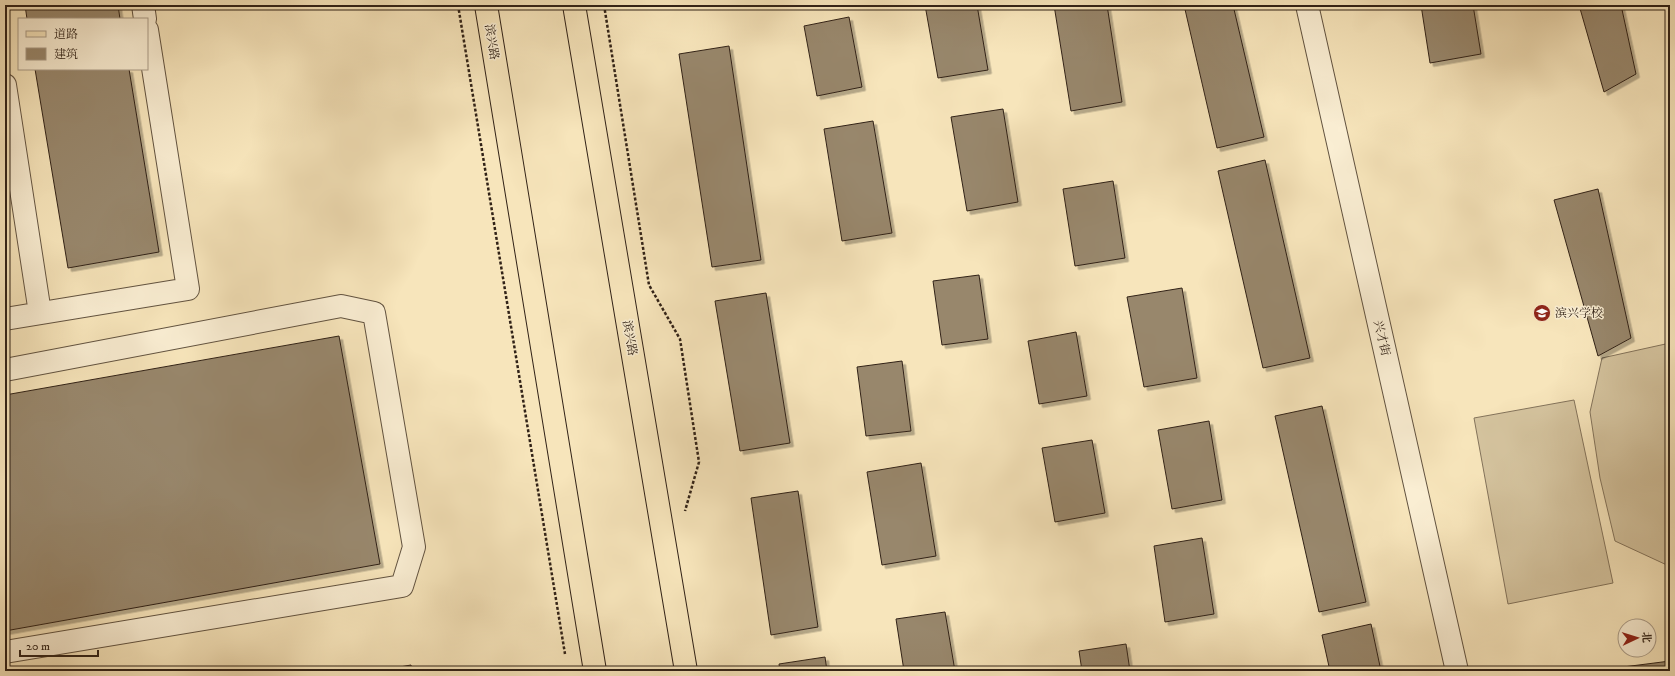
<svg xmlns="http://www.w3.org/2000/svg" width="1675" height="676" font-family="'IM FELL DW Pica','Noto Serif SC',serif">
<defs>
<filter id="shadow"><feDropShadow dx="3.5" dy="3.5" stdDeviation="0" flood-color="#0004"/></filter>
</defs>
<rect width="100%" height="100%" fill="#f7e5bb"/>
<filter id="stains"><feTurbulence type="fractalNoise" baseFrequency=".005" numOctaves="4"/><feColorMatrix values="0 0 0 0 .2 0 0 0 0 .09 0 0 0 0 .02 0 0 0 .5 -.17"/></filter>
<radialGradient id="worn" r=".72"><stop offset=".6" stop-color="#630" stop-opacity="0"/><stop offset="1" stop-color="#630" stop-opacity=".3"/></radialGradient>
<path fill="#d5c49f" stroke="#83735b" d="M 1670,343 L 1670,566 L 1669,566 L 1615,541 L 1600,478 L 1590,412 L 1602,358 Z
M 1574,400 L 1613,583 L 1508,604 L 1474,418 Z"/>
<path fill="#98876c" stroke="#312217" filter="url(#shadow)" d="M 25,5 L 118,5 L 120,19 L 27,19 Z
M 925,5 L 977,5 L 988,70 L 938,78 Z
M 1054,5 L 1107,5 L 1122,102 L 1071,111 Z
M 1184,5 L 1233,5 L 1264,137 L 1217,148 Z
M 1421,5 L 1473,5 L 1481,54 L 1430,63 Z
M 1579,5 L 1621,5 L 1636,74 L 1604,92 Z
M 849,17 L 862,87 L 817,96 L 804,26 Z
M 729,46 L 761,260 L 712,267 L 679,54 Z
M 35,69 L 129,69 L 159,252 L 68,268 Z
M 1003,109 L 1018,202 L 967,211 L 951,117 Z
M 873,121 L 892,233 L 842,241 L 824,129 Z
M 1265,160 L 1310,358 L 1263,368 L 1218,171 Z
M 1113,181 L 1125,258 L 1075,266 L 1063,189 Z
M 1598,189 L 1631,338 L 1598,356 L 1554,200 Z
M 979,275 L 988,339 L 942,345 L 933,281 Z
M 1182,288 L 1197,378 L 1144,387 L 1127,297 Z
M 766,293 L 790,443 L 740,451 L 715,301 Z
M 1076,332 L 1087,396 L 1039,404 L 1028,341 Z
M 339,336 L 380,564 L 5,631 L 5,395 Z
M 902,361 L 911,431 L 866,436 L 857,367 Z
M 1322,406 L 1366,602 L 1319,612 L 1275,416 Z
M 1209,421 L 1222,500 L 1172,509 L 1158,430 Z
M 1092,440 L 1105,513 L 1055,522 L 1042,448 Z
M 921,463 L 936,556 L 882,565 L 867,472 Z
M 798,491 L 818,627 L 771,635 L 751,498 Z
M 1202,538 L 1214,614 L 1165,622 L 1154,546 Z
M 945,612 L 955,671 L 904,671 L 896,619 Z
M 1371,624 L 1381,671 L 1330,671 L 1322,635 Z
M 1126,644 L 1130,671 L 1082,671 L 1079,651 Z
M 825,657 L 827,671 L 780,671 L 779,664 Z
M 1670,661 L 1670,671 L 1592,671 Z
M 411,665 L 412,671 L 377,671 Z"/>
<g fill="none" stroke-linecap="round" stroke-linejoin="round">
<g stroke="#625340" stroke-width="24">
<path id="minor" d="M 143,5 L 145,19
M 1307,5 L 1457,671
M 5,85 L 40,313
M 5,319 L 188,289 L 147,30
M 5,370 L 341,306 L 374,313 L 414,547 L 402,586 L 5,652"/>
</g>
<g stroke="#312217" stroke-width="24">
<path id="major" d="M 486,5 L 595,671
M 574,5 L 686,671"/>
</g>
<path stroke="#312217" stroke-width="2.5" stroke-dasharray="3 2" stroke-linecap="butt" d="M 458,5 L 565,654
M 604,5 L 649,285 L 680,339 L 699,462 L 685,511"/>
<use href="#minor" stroke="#faeed3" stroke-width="22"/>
<use href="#major" stroke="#f7e5bb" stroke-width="22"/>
</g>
<defs>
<g id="school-disc" transform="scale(0.9)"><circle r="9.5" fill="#8f2418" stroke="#faeed3"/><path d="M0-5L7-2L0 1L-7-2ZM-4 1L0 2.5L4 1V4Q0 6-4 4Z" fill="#fff"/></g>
</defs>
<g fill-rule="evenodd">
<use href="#school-disc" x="1542" y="313"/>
</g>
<g text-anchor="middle" stroke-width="3" stroke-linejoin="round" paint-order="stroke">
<g font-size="12" fill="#312217" stroke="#faeed3">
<text transform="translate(492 42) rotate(81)" y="4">滨兴路</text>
<text transform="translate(630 338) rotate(80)" y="4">滨兴路</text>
<text transform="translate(1382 338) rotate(77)" y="4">兴才街</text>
</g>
<g font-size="12" fill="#312217" stroke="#faeed3" text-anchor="start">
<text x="1555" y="317">滨兴学校</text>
</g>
</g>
<rect width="1675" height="676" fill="none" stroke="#f7e5bb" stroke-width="20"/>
<rect x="6" y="6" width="1663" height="664" fill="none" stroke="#312217" stroke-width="2"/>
<rect x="10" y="10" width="1655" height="656" fill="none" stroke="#312217"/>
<rect x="18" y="18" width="130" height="52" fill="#faeed3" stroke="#aa9c88"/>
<rect x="26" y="31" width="20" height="6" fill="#f7e5bb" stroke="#aa9c88"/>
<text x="54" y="38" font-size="12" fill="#312217">道路</text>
<rect x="26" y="48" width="20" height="12" fill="#98876c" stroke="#aa9c88"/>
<text x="54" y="58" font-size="12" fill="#312217">建筑</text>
<g transform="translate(1637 638) rotate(86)"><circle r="19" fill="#faeed3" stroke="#aa9c88"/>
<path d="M0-3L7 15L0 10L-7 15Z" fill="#8f2418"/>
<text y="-6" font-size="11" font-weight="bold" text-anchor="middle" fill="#312217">北</text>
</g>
<path d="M20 650v6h78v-6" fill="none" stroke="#312217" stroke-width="2"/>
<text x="26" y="650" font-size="12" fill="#312217" stroke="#faeed3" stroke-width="3" paint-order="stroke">20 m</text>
<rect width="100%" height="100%" filter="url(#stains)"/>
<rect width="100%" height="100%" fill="url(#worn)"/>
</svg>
